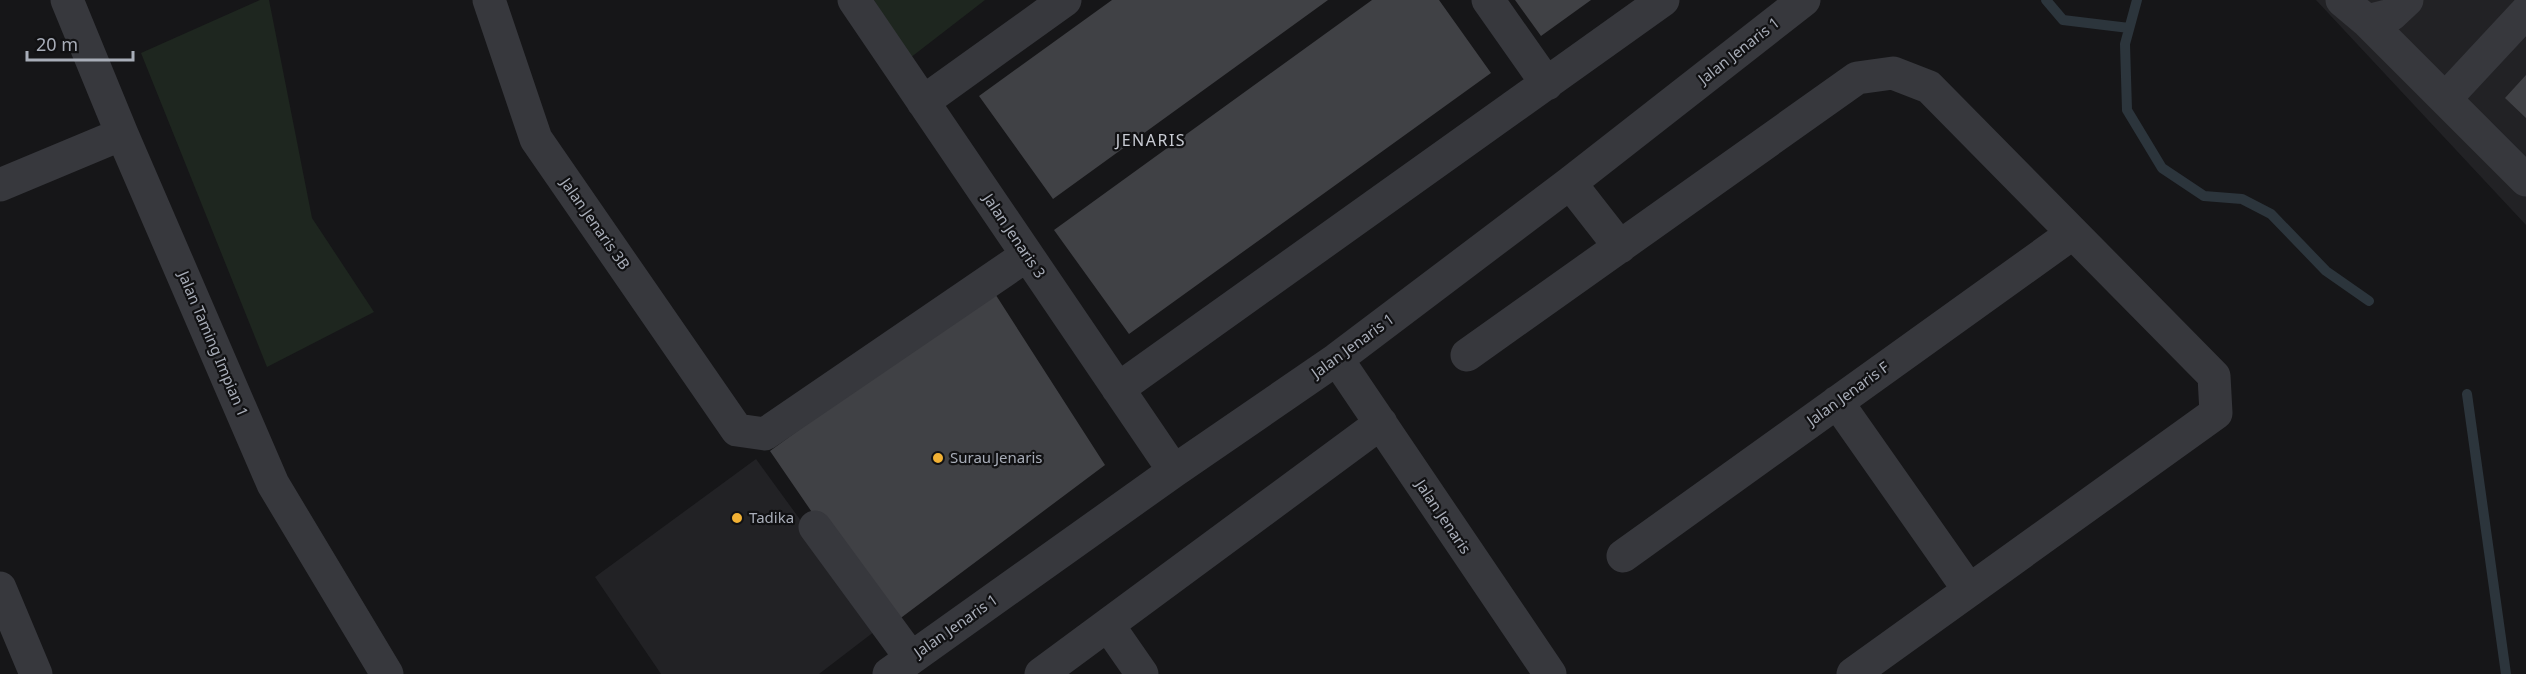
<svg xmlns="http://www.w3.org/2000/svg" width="2526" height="674" font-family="'Noto Sans',sans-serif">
<rect width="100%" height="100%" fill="#161618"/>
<path fill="#222225" d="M 2316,0 L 2526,0 L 2526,225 Z
M 756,459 L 879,628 L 819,674 L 661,674 L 595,577 Z"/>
<path fill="#1e261f" d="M 260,0 L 269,0 L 312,218 L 374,312 L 267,367 L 141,53 Z
M 874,0 L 985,0 L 910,58 Z"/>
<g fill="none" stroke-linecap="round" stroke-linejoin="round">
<path stroke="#2c353c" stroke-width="10" d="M 2046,0 L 2063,20 L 2129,28
M 2137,0 L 2125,44 L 2127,110 L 2162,168 L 2204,196 L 2242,199 L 2271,214 L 2326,271 L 2369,301
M 2467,394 L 2506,674"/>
</g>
<path fill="#404145" d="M 1112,0 L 1328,0 L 1053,199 L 979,96 Z
M 1372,0 L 1439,0 L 1491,73 L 1129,334 L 1054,230 Z
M 1515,0 L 1591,0 L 1541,36 Z
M 2526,75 L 2526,118 L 2505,98 Z
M 992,289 L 1105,465 L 890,626 L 770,451 Z"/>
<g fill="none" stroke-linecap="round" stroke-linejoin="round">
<path stroke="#37383d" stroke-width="33" d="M 67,0 L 122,134 L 273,484 L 387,674
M 489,0 L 536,139 L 737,430 L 765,434 L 1027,255
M 854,0 L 1174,471
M 1488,0 L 1547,84
M 2342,0 L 2367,21 L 2391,15 L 2407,0
M 2367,21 L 2526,180
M 2445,99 L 2526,12
M 923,102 L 1065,0
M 1570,183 L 1620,247
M 0,185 L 122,134
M 1467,355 L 1857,78 L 1893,73 L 1929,87 L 2214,376 L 2216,413 L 1853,674
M 1337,359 L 1550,674
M 1118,389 L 1663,0
M 1837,402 L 1969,590
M 815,527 L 911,658
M 1623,556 L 2073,233
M 0,588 L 36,674
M 1108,625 L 1142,674
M 889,674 L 1174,471 L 1337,359 L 1570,183 L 1804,0
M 1041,674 L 1381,423"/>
</g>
<g fill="#f2b134" stroke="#111113" stroke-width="2">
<circle cx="938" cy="458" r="6"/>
<circle cx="737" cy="518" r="6"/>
</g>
<g text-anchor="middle" stroke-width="4.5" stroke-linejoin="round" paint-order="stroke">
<g font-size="15" fill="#a8adb8" stroke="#111113">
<text transform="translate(1739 51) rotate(-38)" y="5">Jalan Jenaris 1</text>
<text transform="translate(595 224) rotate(55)" y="5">Jalan Jenaris 3B</text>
<text transform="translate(1014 236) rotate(56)" y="5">Jalan Jenaris 3</text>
<text transform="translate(213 344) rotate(67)" y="5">Jalan Taming Impian 1</text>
<text transform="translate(1353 346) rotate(-36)" y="5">Jalan Jenaris 1</text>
<text transform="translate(1848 394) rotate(-36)" y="5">Jalan Jenaris F</text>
<text transform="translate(1443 517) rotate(56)" y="5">Jalan Jenaris</text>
<text transform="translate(956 626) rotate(-35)" y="5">Jalan Jenaris 1</text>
</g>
<g font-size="15" fill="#a8adb8" stroke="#111113" text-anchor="start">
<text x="950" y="463">Surau Jenaris</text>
<text x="749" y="523">Tadika</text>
</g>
<g font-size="16" letter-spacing="1.5" fill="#c9ccd4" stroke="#111113">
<text x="1151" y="146">JENARIS</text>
</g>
</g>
<path d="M27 51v9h106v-9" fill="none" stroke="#a8adb8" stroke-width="3"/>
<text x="36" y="51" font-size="18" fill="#a8adb8" stroke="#111113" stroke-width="4.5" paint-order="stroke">20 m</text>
</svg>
